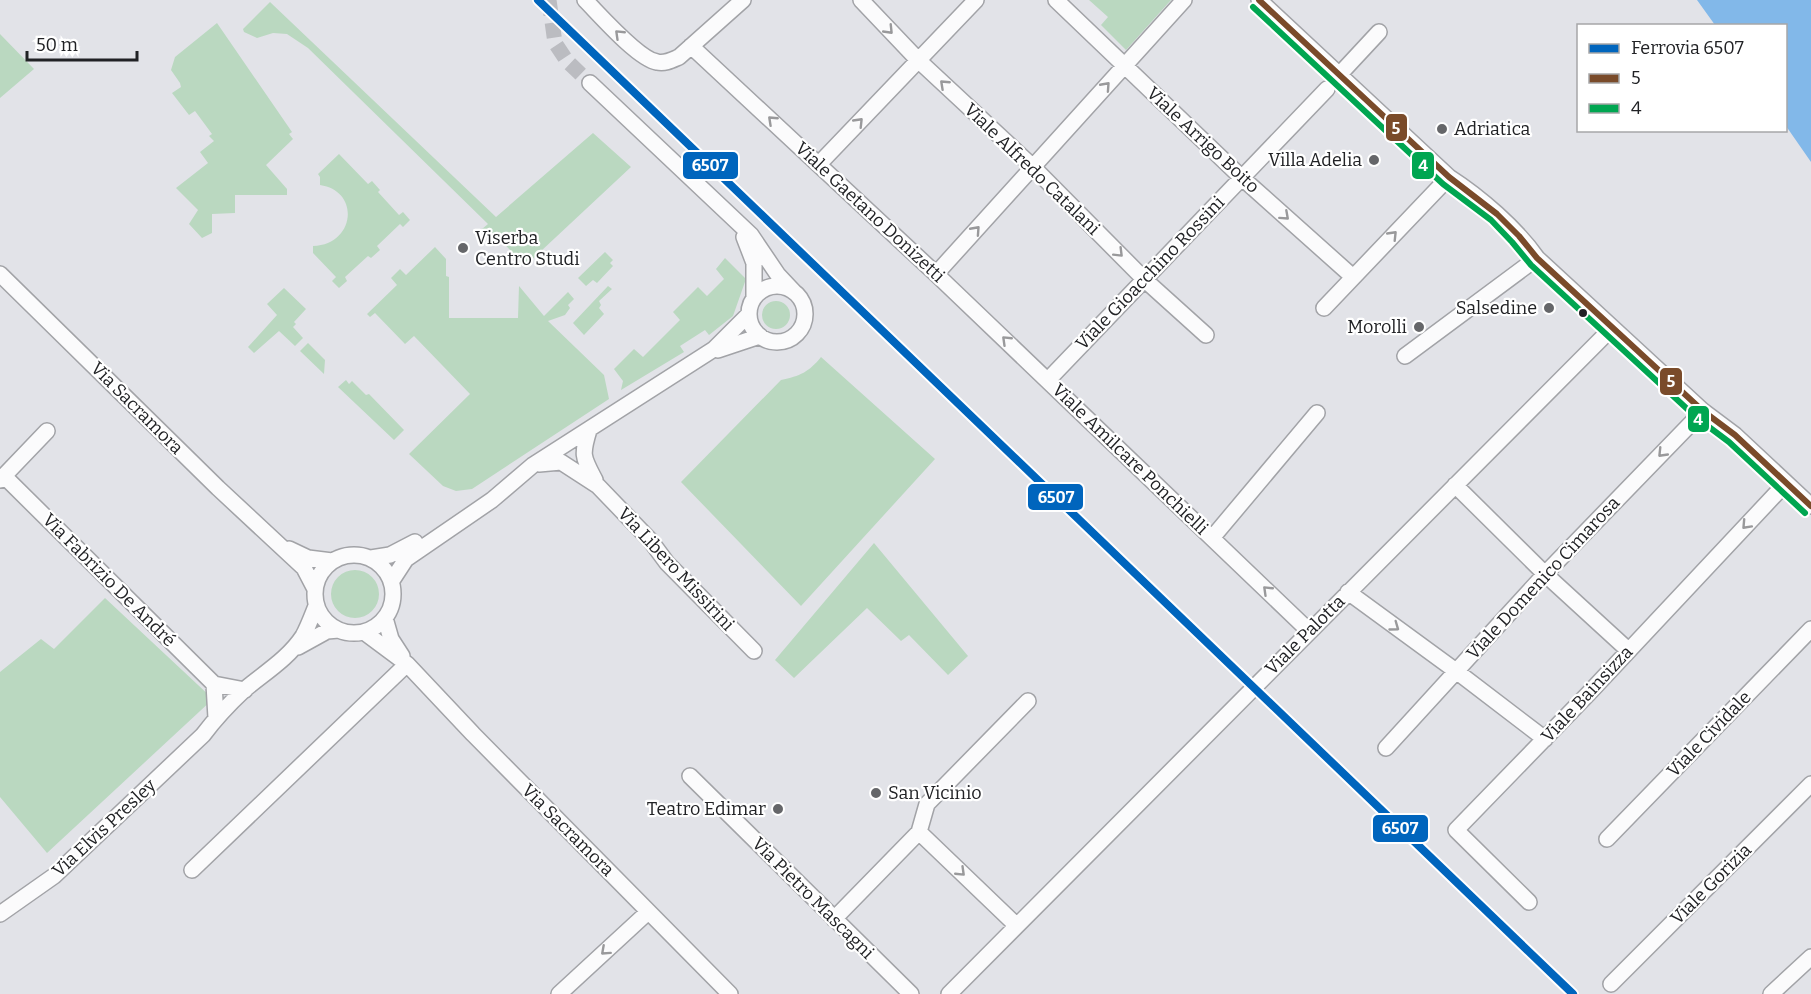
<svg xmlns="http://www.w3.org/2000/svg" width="1811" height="994" font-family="Bitter,serif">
<rect width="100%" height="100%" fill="#e2e3e8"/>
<path fill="#bad8c0" d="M 1089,0 L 1171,0 L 1126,50 L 1101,25 L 1108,17 Z
M 270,2 L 496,217 L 593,133 L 631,167 L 525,266 L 496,235 L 492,239 L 482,229 L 488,224 L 308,48 L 287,34 L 273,33 L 257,38 L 244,32 L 243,29 Z
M 217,23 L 292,132 L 289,134 L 293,139 L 266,165 L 287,189 L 287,195 L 235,195 L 235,213 L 212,214 L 212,233 L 202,238 L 189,224 L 198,210 L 176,188 L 208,163 L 200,152 L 214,141 L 209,136 L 212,134 L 195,111 L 189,115 L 172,93 L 181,87 L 180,83 L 171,70 L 175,57 Z
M 0,34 L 34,69 L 0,98 Z
M 339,154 L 368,184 L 372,181 L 380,190 L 378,192 L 399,215 L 403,212 L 410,220 L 403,227 L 400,224 L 377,246 L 380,250 L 371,258 L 368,256 L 345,277 L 347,281 L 339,288 L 332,281 L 336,277 L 313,253 L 313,246 C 355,245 361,191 320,185 L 320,177 L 318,174 Z
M 435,247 L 446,259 L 446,276 L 449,277 L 449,318 L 518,318 L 519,286 L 544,316 L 568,292 L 574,299 L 568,305 L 570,308 L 565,315 L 548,321 L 604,375 L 609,399 L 472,489 L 456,491 L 443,486 L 409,454 L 470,394 L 414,336 L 405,344 L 375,313 L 370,317 L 367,314 L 397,285 L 391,278 L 400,269 L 406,275 Z
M 605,252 L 613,260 L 610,263 L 613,266 L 597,283 L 593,280 L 586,286 L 578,278 Z
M 725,258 L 746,279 L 733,316 L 709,335 L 705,330 L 680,346 L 684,352 L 621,390 L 623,381 L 614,369 L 634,349 L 643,357 L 680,320 L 673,312 L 698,287 L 707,296 L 724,279 L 716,269 Z
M 608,286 L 612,289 L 599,301 L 601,305 L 599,308 L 604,314 L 584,335 L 573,323 Z
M 284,288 L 306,309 L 294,322 L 296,324 L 293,327 L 303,338 L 295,346 L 279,331 L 254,353 L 248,347 L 277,315 L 267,304 Z
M762 315a14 14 0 1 1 28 0a14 14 0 1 1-28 0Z
M 308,343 L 325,360 L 324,374 L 300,351 Z
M 821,357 L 935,459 L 801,606 L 681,482 L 781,380 C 800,376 809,372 821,357 Z
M 346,380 L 349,384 L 352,381 L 366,395 L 369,394 L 404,430 L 394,440 L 338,387 Z
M 874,543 L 968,656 L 948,675 L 909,635 L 901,641 L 867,608 L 794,678 L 775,660 Z
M331 594a24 24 0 1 1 48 0a24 24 0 1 1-48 0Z
M 105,598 L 213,699 L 47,853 L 0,797 L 0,672 L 41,639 L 54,649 Z"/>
<path fill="#82b8e9" d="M 1697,0 L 1811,0 L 1811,162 L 1786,126 L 1786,26 L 1715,25 Z"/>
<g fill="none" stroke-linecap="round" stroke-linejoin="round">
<path stroke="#bbbcc1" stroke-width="15" stroke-dasharray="15 8" stroke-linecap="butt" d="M 549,0 L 555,43 L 567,61 L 590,83"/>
<g stroke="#a2a3a7" stroke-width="18">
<path id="minor" d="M 585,0 C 599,14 638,59 657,62 C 665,64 672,60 679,57 L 743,0
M 861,0 L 918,60 L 1033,167 L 1145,280 L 1206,335
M 1056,0 L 1241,177 L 1353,277
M 1259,0 L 1449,177 C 1480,197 1516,228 1537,258 L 1703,411 L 1735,435 L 1811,506
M 691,46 L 936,274 L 1309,631
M 1339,75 L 1379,32
M 590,83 L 751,235 L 778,275 L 794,292
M 819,164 L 976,0
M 744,237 L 754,263 L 754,297
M 0,274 L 218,488 L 304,568 L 315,589
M 936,274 L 1184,0
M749 314a28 28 0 1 1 56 0a28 28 0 1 1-56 0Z
M 1324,308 L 1449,177
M 718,350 L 760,336
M 1405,356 L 1537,258
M 1048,380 L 1327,89
M 589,430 C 581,456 583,457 595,480
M 539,464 L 561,462 L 598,486 L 650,540 L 667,563 L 754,651
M 4,476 L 214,684 L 245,690
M 0,480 L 47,431
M 1455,485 L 1545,574 L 1628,650
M 1212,538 L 1317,413
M 289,549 L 308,558 L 332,561
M315 594a39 39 0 1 1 78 0a39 39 0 1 1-78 0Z
M 371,558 L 390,555 L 415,542
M 391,582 L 406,559 L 492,500 L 533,465 L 714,349 L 749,314
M 1348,592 L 1456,671 L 1545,739
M 385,618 L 391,639 L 402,656
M 364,632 L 407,664 L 473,734 L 730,994
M 298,647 L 327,631 L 339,630
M 214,684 L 216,718
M 1386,748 L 1545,574 L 1703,411
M 690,776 L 911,994
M 919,832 L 1016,925
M 1607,839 L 1811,629
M 192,870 L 407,664
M 1529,902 L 1456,830 L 1589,693 L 1786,483
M 0,914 L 54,876 L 203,735 C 215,719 229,704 244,690 C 264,673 288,659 303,636 C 308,627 312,616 316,606
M 834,919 L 919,832 L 927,804 L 1028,701
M 1611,984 L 1811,784
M 559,994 L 648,912
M 949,994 L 1612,328
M 1771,994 L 1811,957"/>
</g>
<use href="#minor" stroke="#fbfbfc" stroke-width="15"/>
<g stroke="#fff" stroke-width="10">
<path id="bus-1" d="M 1259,0 L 1449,177 L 1497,214 L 1519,236 L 1537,258 L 1703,411 L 1735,435 L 1811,506"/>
</g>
<g stroke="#fff" stroke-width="10">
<path id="bus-2" d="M 1253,7 L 1443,184 L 1491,220 L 1512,242 L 1531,265 L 1697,418 L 1729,442 L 1805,513"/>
</g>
<use href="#bus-1" stroke="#7a4b2a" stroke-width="6"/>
<use href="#bus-2" stroke="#00a651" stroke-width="6"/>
<g stroke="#fff" stroke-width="12">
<path id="rail-1" d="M 538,0 L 1573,994"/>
</g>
<use href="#rail-1" stroke="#0065bd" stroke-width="8"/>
</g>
<defs><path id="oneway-chevron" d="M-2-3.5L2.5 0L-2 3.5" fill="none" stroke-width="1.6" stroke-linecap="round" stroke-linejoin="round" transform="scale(1.5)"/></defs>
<g stroke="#99999b">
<use href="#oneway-chevron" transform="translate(889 30) rotate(46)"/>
<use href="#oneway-chevron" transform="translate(619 34) rotate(-136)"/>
<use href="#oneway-chevron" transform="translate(944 84) rotate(-137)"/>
<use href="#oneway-chevron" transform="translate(1106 86) rotate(-48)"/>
<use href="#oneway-chevron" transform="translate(772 120) rotate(-137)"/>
<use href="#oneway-chevron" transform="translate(859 122) rotate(-46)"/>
<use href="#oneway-chevron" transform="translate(1285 216) rotate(42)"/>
<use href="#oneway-chevron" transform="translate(976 230) rotate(-48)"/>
<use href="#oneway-chevron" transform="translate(1393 235) rotate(-46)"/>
<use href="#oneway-chevron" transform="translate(1119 253) rotate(45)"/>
<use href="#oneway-chevron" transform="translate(1006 340) rotate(-136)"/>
<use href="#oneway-chevron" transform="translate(1662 453) rotate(134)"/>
<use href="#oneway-chevron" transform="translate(1746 525) rotate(133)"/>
<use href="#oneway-chevron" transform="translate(1267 590) rotate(-136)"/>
<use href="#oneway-chevron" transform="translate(1395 627) rotate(36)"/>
<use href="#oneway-chevron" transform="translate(961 872) rotate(44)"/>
<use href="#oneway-chevron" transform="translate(605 951) rotate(138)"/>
</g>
<g fill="#656669" stroke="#fff" stroke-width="2">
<circle cx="1442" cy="129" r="6"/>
<circle cx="1374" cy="160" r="6"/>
<circle cx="463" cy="248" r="6"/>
<circle cx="1549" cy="308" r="6"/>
<circle cx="1419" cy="327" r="6"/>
<circle cx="876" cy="793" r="6"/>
<circle cx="778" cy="809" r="6"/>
</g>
<circle fill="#212225" stroke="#fff" stroke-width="2" cx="1583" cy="313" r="5"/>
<g text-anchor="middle" stroke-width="4.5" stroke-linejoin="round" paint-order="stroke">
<g font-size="18" fill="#212225" stroke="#fff" text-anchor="end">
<text x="1454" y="135" text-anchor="start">Adriatica</text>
<text x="1362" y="166">Villa Adelia</text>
<text x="475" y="244" text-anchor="start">Viserba<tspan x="475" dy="21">Centro Studi</tspan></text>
<text x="1537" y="314">Salsedine</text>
<text x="1407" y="333">Morolli</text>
<text x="888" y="799" text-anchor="start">San Vicinio</text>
<text x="766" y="815">Teatro Edimar</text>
</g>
<g font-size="18" fill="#212225" stroke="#fff">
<text transform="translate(1203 140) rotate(43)" y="6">Viale Arrigo Boito</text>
<text transform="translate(1032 169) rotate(44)" y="6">Viale Alfredo Catalani</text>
<text transform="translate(870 212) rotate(43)" y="6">Viale Gaetano Donizetti</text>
<text transform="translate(1150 273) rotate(-46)" y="6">Viale Gioacchino Rossini</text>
<text transform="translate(137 408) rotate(45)" y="6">Via Sacramora</text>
<text transform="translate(1130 459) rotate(44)" y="6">Viale Amilcare Ponchielli</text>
<text transform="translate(676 569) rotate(47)" y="6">Via Libero Missirini</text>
<text transform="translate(1543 578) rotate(-47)" y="6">Viale Domenico Cimarosa</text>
<text transform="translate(109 580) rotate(45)" y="6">Via Fabrizio De André</text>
<text transform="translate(1305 635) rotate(-45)" y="6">Viale Palotta</text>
<text transform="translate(1587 694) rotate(-47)" y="6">Viale Bainsizza</text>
<text transform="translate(1709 734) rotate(-46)" y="6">Viale Cividale</text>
<text transform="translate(104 828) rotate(-43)" y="6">Via Elvis Presley</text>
<text transform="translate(568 830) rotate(45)" y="6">Via Sacramora</text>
<text transform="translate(1711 884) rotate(-45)" y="6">Viale Gorizia</text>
<text transform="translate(813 898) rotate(45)" y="6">Via Pietro Mascagni</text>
</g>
</g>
<g stroke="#fff" stroke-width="2">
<rect x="1385" y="113" width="23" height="29" rx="6" fill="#7a4b2a"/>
<rect x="1411" y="151" width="24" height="29" rx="6" fill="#00a651"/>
<rect x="682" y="151" width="57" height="29" rx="6" fill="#0065bd"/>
<rect x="1659" y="367" width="24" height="29" rx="6" fill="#7a4b2a"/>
<rect x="1687" y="405" width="23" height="28" rx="6" fill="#00a651"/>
<rect x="1027" y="483" width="57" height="28" rx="6" fill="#0065bd"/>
<rect x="1372" y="814" width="57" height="29" rx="6" fill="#0065bd"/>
</g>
<g font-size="16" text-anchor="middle" font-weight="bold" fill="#fff">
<text x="1396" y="134">5</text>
<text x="1423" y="171">4</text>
<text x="710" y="171">6507</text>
<text x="1671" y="387">5</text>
<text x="1698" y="425">4</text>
<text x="1056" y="503">6507</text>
<text x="1400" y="834">6507</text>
</g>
<rect x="1577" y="24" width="210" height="108" fill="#ffffff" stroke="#a6a7a8" stroke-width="1.5"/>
<rect x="1589" y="44" width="30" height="9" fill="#0065bd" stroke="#a6a7a8" stroke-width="1.5"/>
<text x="1631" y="54" font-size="18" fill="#212225">Ferrovia 6507</text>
<rect x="1589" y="74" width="30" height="9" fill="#7a4b2a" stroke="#a6a7a8" stroke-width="1.5"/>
<text x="1631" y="84" font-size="18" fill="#212225">5</text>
<rect x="1589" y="104" width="30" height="9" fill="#00a651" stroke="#a6a7a8" stroke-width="1.5"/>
<text x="1631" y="114" font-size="18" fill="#212225">4</text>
<path d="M27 51v9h110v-9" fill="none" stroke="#212225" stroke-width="3"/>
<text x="36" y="51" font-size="18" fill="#212225" stroke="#ffffff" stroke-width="4.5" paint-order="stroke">50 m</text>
</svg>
